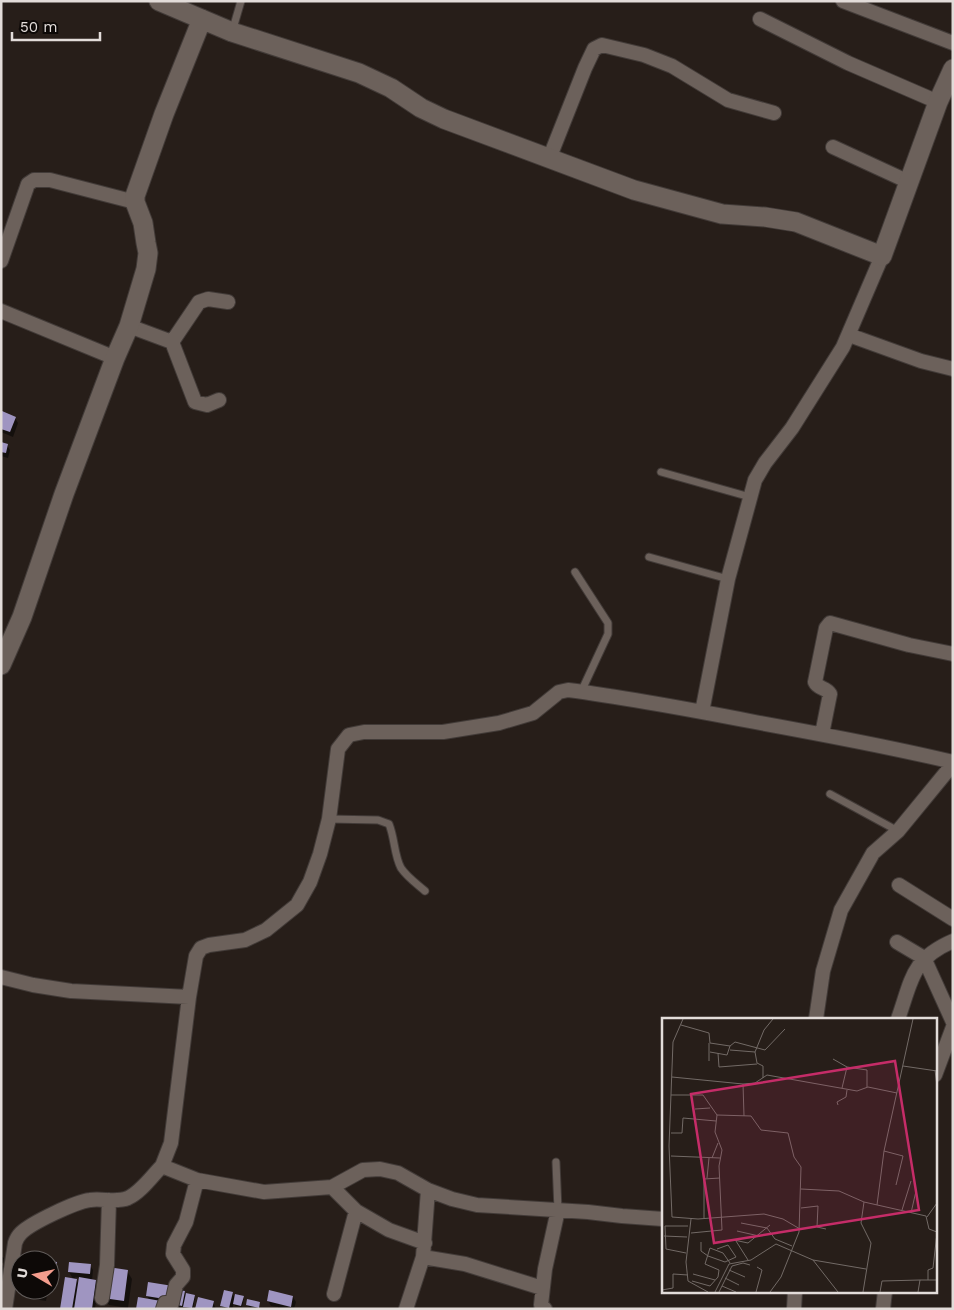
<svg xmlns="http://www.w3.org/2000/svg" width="954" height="1310" font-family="'Work Sans',sans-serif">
<rect width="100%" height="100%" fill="#271e19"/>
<path fill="#0007" fill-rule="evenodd" d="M 1,414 L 15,418 L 18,423 L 13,437 L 1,432 Z
M 1,443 L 7,445 L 10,450 L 8,458 L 1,456 Z
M 1,1256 L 4,1258 L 3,1263 L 1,1263 Z
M 50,1262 L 56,1263 L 59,1268 L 57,1278 L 52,1277 L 54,1281 L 53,1288 L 50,1288 Z
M 1,1265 L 4,1266 L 8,1273 L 1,1309 Z
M 90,1265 L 93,1270 L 92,1281 L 96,1281 L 98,1286 L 95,1309 L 61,1309 L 73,1279 L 69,1272 ZM 75,1277 L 80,1278 L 79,1285 Z
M 127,1271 L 132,1279 L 128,1308 L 109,1305 L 105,1298 Z
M 172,1288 L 163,1309 L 150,1301 L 147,1296 Z
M 25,1290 L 48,1290 L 46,1301 L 27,1298 L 24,1293 Z
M 184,1292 L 186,1295 L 194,1296 L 195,1298 L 193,1309 L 186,1309 L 183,1305 L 183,1309 L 175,1309 L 178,1309 L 174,1301 Z
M 232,1293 L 235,1299 L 243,1297 L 244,1299 L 242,1307 L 235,1306 L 234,1303 L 232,1309 L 223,1309 L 221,1306 Z
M 293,1297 L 296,1302 L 294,1309 L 278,1309 L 278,1307 L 271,1306 L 268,1301 Z
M 213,1302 L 216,1309 L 196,1309 Z
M 259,1303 L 259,1309 L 249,1307 L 247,1305 Z"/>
<path fill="#9f95c1" d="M 2,411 L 16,417 L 10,432 L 1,429 Z
M 1,442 L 8,444 L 6,453 L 1,452 Z
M 50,1261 L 57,1262 L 55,1274 L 50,1273 Z
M 69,1262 L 91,1264 L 90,1274 L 68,1272 Z
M 108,1267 L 128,1270 L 124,1301 L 103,1298 Z
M 65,1277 L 77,1279 L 72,1309 L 60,1309 Z
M 79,1277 L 96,1280 L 92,1309 L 74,1309 Z
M 148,1282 L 173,1286 L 171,1300 L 146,1296 Z
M 24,1290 L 45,1290 L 44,1297 L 23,1294 Z
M 177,1290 L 185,1291 L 182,1306 L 174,1304 Z
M 224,1290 L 233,1292 L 229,1308 L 220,1306 Z
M 269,1290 L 293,1296 L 291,1307 L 267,1301 Z
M 186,1293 L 195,1295 L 192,1308 L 183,1307 Z
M 235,1294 L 244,1296 L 241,1306 L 233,1304 Z
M 138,1297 L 161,1301 L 160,1309 L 136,1309 Z
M 198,1297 L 214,1301 L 212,1309 L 195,1309 Z
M 247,1299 L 260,1302 L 259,1308 L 246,1305 Z"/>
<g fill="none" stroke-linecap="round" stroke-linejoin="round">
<g stroke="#423b38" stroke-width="9">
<path id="lane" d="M 232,32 L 241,1
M 661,472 L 750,497
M 649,557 L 728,579
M 575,572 L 608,623 L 608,634 L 581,692
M 830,794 L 898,831
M 329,819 L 378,820 L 389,824 C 395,839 394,855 401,868 C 407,877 417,884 425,891
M 556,1162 L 558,1210"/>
</g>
<g stroke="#423b38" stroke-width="16">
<path id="street" d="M 843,1 L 953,43
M 760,19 L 848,63 L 938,102
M 833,147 L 909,182
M 549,159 L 585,68 L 594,49 L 602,45 L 644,55 L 672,66 L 728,100 L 774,113
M 1,261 L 28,184 L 34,180 L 50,180 L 135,202
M 1,311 L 115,358
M 129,326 L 172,342 L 195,402 L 207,405 L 219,400
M 849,335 L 921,361 L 953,369
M 172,342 L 199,302 L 208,299 L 228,302
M 702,712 L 728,579 L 755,480 L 765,463 L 792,428 L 843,347 L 882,256
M 822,734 L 830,694 C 826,687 818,689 815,682 L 826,628 L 830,623 L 909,645 L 953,654
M 899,885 L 953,919
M 897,942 L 924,958 L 953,1022
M 1,977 L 33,985 L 71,991 L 189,997
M 816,1019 L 823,971 L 841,910 L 873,853 L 898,831 L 953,764
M 898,1019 C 912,980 911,959 953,941
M 935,1075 L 953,1027
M 162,1166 L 171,1143 L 189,997 L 196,956 L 201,948 L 209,945 L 245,940 L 266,930 L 297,905 L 310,882 L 320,854 L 329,819 L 338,749 L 349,735 L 364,732 L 443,732 L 499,723 L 533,713 L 559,692 L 568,690 C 630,698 693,710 755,722 C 821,734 887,746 953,762
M 332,1187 L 356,1211 L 389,1230 L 425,1243
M 423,1257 L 465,1264 L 542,1288
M 334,1294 L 356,1211
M 102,1298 L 107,1265 L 109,1200
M 5,1309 L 15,1243 C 16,1240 18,1236 21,1233 C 31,1223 75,1202 90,1200 C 102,1198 116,1203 128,1198 C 141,1192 152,1176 162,1166 L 197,1180 L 264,1192 L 332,1187 L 363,1170 L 380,1169 L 398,1173 L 428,1190 L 452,1199 L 477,1205 L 588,1212 L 622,1216 L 663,1219
M 163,1309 L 165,1303 L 172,1303 L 176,1285 L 183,1277 L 183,1270 L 173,1254 L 174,1245 L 186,1222 L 197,1180
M 406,1309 L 423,1257 L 428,1190
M 545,1309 L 541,1305 L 545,1269 L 558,1210
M 794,1309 L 795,1291
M 883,1309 L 885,1291"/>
</g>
<g stroke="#423b38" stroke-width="21">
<path id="secondary" d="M 159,1 L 232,32 L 359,73 L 391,88 L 421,108 L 444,119 L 634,190 L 722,214 L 765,217 L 796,222 L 882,256 L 938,102 L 953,69
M 1,665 L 22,617 L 64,494 L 115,358 L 129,326 L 146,269 L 148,253 L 146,243 L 143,223 L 135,202 L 135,196 L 164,114 L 202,19"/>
</g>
<use href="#lane" stroke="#6c615b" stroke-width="7"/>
<use href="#street" stroke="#6c615b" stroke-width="14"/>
<use href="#secondary" stroke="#6c615b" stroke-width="19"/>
</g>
<g transform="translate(662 1018)">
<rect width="275" height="275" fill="#271e19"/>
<path fill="none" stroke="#726a66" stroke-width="1" d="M 21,1 L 11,24 L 7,128 L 10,199 L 36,201 L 102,196 L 121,201 L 138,211M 19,7 L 47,15 L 48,25 L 68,28 L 73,24 L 103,32 L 123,11M 47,25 L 47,43M 68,32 L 93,34M 48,34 L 65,37 L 68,28M 56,35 L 57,49 L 95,46M 171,41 L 185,49 L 205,52 L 205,69M 241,48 L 275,53M 273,52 L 275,68M 10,59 L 81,66 L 93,65 L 105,57 L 195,73 L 206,69 L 235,75M 101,60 L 101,48 L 95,45 L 93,34 L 102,12 L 111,1M 81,66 L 82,98M 180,70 L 185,49M 9,77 L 41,77 L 55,97 L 53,114 L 60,132 L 57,148 L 60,212 L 29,215M 176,87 L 175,84 L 184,79 L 185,72M 33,91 L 48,90M 55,97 L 89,98 L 99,112 L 126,115 L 132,139 L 139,149 L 137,214 L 119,259 L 108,274M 9,115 L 20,115 L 21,100 L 54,103M 222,133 L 241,138 L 234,167M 9,138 L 58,140M 50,140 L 56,125M 45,160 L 47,140M 139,171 L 177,173 L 202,184 L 264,198 L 267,211 L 275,214M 215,187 L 222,133 L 251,1M 139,190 L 156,188 L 155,209 L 164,211M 240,192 L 249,163M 249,195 L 254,173M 265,199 L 275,185M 42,200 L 42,161 L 58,160M 29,201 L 24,244 L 26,263 L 46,274M 79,205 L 105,210 L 113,221 L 130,228M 3,208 L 4,231 L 24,235M 3,208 L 26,208M 75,213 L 97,218M 2,218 L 25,219M 72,222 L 86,225 L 108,207M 74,223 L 86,242M 39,224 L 39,233 L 46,238 L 63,244 L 74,239 L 66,227 L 55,231M 151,242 L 176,274M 67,252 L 83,259M 31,256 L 53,262M 63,260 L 77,267M 266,262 L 266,252 L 271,250 L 275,215M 30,263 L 48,268 L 56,259 L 57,252 L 43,246 L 48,230 L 61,235 L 68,245M 60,268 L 74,274M 0,272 L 11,270 L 11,256 L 26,257M 53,274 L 67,246 L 89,242 L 114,226 L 151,242 L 204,251M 57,274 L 70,248 L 81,245 L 88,247M 94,274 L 100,252 L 95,249M 201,274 L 209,225 L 199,205 L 202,184M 218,274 L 220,263 L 258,262M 256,274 L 258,262 L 275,262"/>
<path fill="#c52c68" fill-opacity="0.15" stroke="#c52c68" stroke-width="2.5" d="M 233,43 L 257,192 L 52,225 L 29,76 Z"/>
<rect width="275" height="275" fill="none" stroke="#e2dcd9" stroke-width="2.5"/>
</g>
<rect width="954" height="1310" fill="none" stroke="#e2dcd9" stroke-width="5"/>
<g transform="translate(35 1275) rotate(279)"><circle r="24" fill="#0d0907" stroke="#625d5b"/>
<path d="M0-4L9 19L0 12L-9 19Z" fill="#f49d8d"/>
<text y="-8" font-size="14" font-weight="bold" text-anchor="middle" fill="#e2dcd9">U</text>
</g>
<path d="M12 32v8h88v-8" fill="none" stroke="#e2dcd9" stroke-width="2.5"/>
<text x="20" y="32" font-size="15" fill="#e2dcd9" stroke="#0d0907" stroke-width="4" paint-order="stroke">50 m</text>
</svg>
